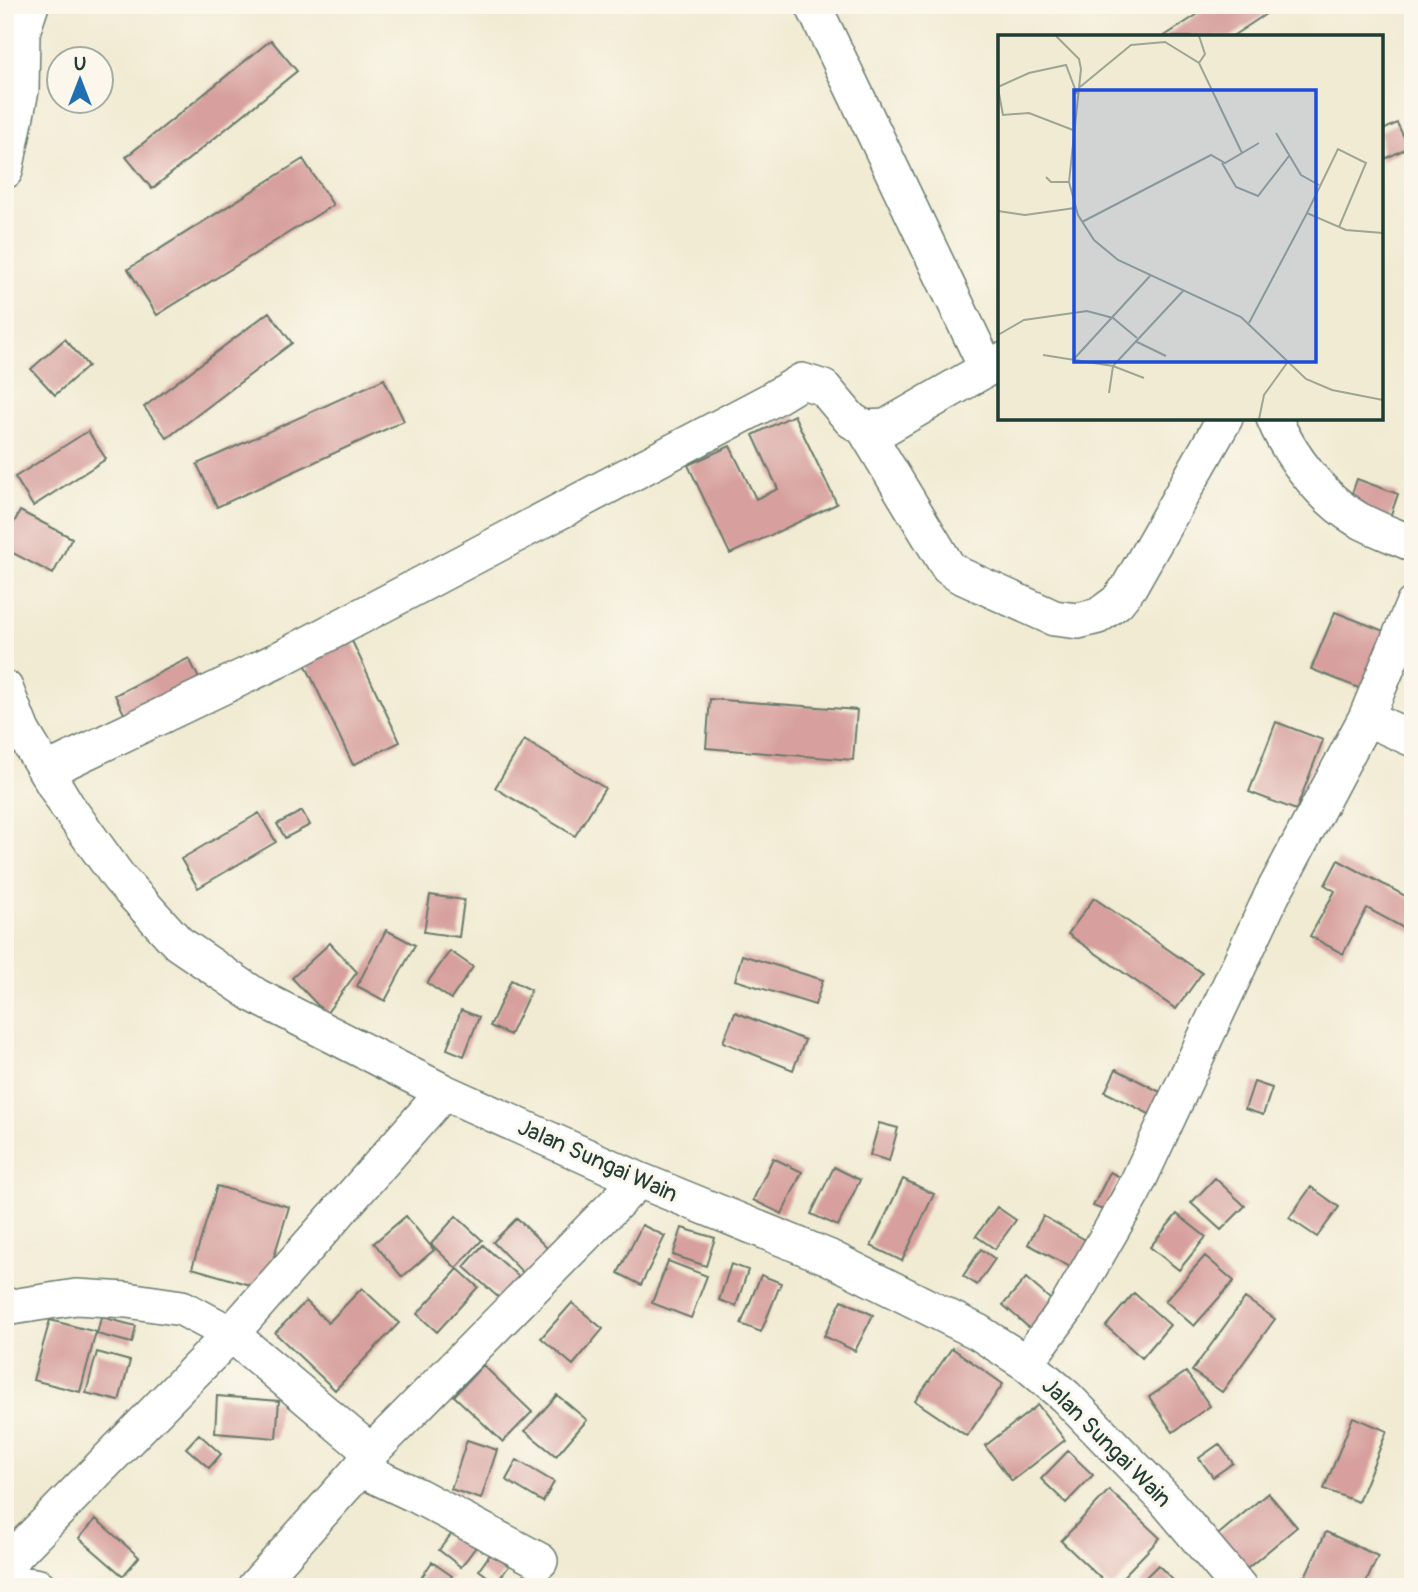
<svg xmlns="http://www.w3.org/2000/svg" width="1418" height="1592" font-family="Pangolin,sans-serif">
<rect width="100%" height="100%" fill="#fbf7ec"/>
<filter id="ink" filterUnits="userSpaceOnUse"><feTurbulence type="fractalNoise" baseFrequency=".0143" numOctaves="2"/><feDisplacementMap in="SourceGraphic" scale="14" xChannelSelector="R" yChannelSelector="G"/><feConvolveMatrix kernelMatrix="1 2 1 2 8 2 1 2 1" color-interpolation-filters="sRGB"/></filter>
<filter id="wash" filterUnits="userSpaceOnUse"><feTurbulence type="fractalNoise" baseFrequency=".00686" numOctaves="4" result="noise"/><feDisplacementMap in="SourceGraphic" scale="28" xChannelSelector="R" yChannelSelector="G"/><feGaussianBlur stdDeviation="1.57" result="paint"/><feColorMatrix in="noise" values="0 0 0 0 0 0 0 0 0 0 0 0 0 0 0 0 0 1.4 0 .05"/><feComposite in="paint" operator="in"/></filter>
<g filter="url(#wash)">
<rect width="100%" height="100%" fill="#f1ebd3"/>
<g id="blocks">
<path fill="#d7a09e" d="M 1212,5 L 1265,5 L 1269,12 L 1231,37 L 1163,37 Z
M 271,40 L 297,71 L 152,189 L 126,157 Z
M 1397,123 L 1409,147 L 1381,161 L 1381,131 Z
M 303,159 L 333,205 L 157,315 L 128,269 Z
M 269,312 L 292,343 L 167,438 L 144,407 Z
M 65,339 L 88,366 L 55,395 L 31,369 Z
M 384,379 L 404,421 L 217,507 L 197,464 Z
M 794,415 L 837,504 L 730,554 L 688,465 L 730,446 L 756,499 L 778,489 L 753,435 Z
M 88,431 L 106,459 L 33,506 L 15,477 Z
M 1357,479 L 1398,494 L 1386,529 L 1345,514 Z
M 20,511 L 72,538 L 53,574 L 5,549 L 5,540 Z
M 1335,612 L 1394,635 L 1371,693 L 1311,669 Z
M 352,641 L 400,742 L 353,765 L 305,664 Z
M 189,658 L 202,685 L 128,722 L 115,695 Z
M 710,699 L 857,710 L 853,760 L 706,748 Z
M 1276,722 L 1323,740 L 1296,810 L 1249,792 Z
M 524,740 L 605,788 L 575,836 L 495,788 Z
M 302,811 L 310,825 L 285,838 L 277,824 Z
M 259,813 L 276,842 L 198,888 L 181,859 Z
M 1338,860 L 1413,900 L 1413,933 L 1367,908 L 1343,954 L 1310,936 L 1335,891 L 1325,885 Z
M 430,895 L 464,900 L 459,937 L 424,932 Z
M 1094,898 L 1202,973 L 1176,1009 L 1068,934 Z
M 386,930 L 415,945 L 385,1001 L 357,986 Z
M 330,943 L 357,972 L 326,1014 L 292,978 Z
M 450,951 L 473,967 L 451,999 L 427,983 Z
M 742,955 L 823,980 L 815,1005 L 735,980 Z
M 511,980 L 531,990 L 510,1035 L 490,1026 Z
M 461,1010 L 479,1017 L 464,1056 L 447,1049 Z
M 735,1012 L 805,1040 L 793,1070 L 723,1042 Z
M 1116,1069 L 1168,1096 L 1157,1118 L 1105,1092 Z
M 1254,1082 L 1272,1088 L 1263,1115 L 1245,1109 Z
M 879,1123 L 898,1128 L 889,1161 L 870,1155 Z
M 773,1158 L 802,1172 L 782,1214 L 753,1200 Z
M 834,1167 L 860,1180 L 838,1226 L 811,1214 Z
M 1110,1172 L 1120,1177 L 1103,1210 L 1093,1206 Z
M 1215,1178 L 1245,1206 L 1221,1230 L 1191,1203 Z
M 903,1179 L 934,1194 L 902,1261 L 871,1246 Z
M 217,1186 L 289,1207 L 264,1289 L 192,1268 Z
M 1311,1187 L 1339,1207 L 1317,1237 L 1289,1218 Z
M 997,1207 L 1016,1220 L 995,1249 L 976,1236 Z
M 1177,1214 L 1206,1237 L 1179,1270 L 1150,1247 Z
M 406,1216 L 434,1250 L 402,1277 L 374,1243 Z
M 456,1216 L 482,1240 L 456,1268 L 431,1244 Z
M 1043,1216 L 1096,1246 L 1081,1273 L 1028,1244 Z
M 517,1218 L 557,1258 L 532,1282 L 493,1242 Z
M 642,1225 L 665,1236 L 641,1285 L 618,1273 Z
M 682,1228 L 715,1238 L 706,1266 L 673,1255 Z
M 483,1245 L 526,1283 L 507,1305 L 464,1267 Z
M 981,1249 L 995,1259 L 977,1285 L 963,1276 Z
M 1205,1256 L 1234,1281 L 1194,1326 L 1165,1301 Z
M 668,1261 L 707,1276 L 691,1318 L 652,1303 Z
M 731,1264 L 748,1270 L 736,1306 L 719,1300 Z
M 458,1269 L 478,1287 L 437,1332 L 417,1314 Z
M 761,1275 L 781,1283 L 761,1332 L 741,1324 Z
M 1026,1278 L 1057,1305 L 1034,1332 L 1003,1305 Z
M 362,1288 L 399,1323 L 335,1390 L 275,1333 L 306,1301 L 328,1323 Z
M 1134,1293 L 1170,1325 L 1142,1358 L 1106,1326 Z
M 1245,1298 L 1275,1319 L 1222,1392 L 1192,1371 Z
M 842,1300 L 873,1315 L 855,1351 L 824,1336 Z
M 572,1303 L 603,1329 L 573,1365 L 541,1338 Z
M 101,1317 L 136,1326 L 132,1343 L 97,1334 Z
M 50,1320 L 96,1332 L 80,1392 L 33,1380 Z
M 952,1348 L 1003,1384 L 967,1436 L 915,1401 Z
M 97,1352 L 130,1361 L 119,1401 L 86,1393 Z
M 483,1365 L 532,1412 L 503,1442 L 454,1396 Z
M 1186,1372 L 1210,1406 L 1173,1432 L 1149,1397 Z
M 557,1395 L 587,1420 L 556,1456 L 525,1431 Z
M 217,1396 L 279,1401 L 276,1438 L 215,1433 Z
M 1038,1405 L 1065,1440 L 1012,1481 L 985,1446 Z
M 1353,1417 L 1387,1431 L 1358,1502 L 1324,1489 Z
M 199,1434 L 221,1454 L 209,1468 L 186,1448 Z
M 467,1440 L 497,1450 L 481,1499 L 451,1489 Z
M 1219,1444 L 1233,1463 L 1213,1477 L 1199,1458 Z
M 1068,1451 L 1093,1475 L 1066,1503 L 1041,1479 Z
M 517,1460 L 554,1482 L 543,1502 L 506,1480 Z
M 1109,1490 L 1160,1538 L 1113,1587 L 1110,1587 L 1061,1541 Z
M 1268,1493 L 1297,1527 L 1243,1572 L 1214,1538 Z
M 96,1519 L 139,1557 L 123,1576 L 79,1538 Z
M 457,1527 L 478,1544 L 461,1567 L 439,1550 Z
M 1326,1532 L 1378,1556 L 1364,1587 L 1300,1587 Z
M 491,1553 L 509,1566 L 496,1583 L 479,1570 Z
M 432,1562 L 452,1576 L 444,1587 L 422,1587 L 417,1584 Z
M 1158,1565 L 1173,1580 L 1166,1587 L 1136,1587 Z"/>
</g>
</g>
<g filter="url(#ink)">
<use href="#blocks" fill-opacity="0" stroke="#687a6c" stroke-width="2"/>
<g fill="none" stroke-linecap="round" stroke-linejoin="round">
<g stroke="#687a6c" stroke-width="38">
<path id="minor" d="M 813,5 L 987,369
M 5,171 L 21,90 L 22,32 L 31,5
M 1274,418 C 1289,455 1323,499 1357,519 C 1375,529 1395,536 1413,544
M 864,428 L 948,567 L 959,575 L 1054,618 L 1078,621 L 1098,616 L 1117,602 L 1129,587 L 1225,418
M 5,688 L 22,731 L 67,806 L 119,878 L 178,943 L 256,996 L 444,1092 L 639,1180 L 828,1257 L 978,1332 L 1026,1363 L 1066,1397 L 1163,1497 L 1239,1587
M 1366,718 L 1413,605
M 46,771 L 276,661 L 769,401 L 802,381 L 824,388 L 851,420 L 864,428 L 886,427 L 1000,361
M 5,1308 L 76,1297 L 127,1300 L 182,1308 L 231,1334 L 371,1452
M 1026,1363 L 1067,1307 L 1133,1192 L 1272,895 L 1366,718 L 1413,739
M 360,1469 L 418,1496 L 540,1561
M 5,1565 L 231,1334 L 444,1092
M 5,1581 L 39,1587
M 255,1587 L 360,1469 L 371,1452 L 639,1180"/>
</g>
<use href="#minor" stroke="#fff" stroke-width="35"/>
</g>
</g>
<g text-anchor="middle" stroke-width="6" stroke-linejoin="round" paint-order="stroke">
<g font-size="23" fill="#1f3d34" stroke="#fbf7ec">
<text transform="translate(598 1160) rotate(24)" y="8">Jalan Sungai Wain</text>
<text transform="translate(1107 1442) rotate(45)" y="8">Jalan Sungai Wain</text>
</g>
</g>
<g transform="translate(998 35)">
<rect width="385" height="385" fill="#f1ebd3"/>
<path fill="none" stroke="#9da593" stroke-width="2" d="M 58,1 L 81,24 L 83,34 L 71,147 L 80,180 L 96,205 L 120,225 L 243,282 L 308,344 L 334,355 L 385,365M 201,1 L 207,19 L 201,28M 0,52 L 31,38 L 68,30 L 79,59M 82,52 L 133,10 L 167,7 L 201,28 L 244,118M 0,53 L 5,80 L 31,78 L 75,95M 278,98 L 303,140 L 321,150M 224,128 L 238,152 L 260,161 L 291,121M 48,142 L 53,147 L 71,147M 0,176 L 27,180 L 77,173M 309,178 L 340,114 L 368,128 L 341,192M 84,187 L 213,120 L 227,128 L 261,108M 251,288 L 309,178 L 348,195 L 385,198M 0,300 L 26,285 L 89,276 L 115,283 L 139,303M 137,306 L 168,321M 45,320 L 115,331 L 146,343M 75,325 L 152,241M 111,358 L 115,331 L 185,256M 261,384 L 266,360 L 289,328"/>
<path fill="#1d4ed8" fill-opacity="0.15" stroke="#1d4ed8" stroke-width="3.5" d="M 76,55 L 318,55 L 318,327 L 76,327 Z"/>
<rect width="385" height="385" fill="none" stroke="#1f3d34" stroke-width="3.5"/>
</g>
<rect width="1418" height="1592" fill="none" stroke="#fbf7ec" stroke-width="28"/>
<g transform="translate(80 80)"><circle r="33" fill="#fbf7ec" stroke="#a3ada2" stroke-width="2"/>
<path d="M0-5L12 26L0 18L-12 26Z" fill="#1f6fb2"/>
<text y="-10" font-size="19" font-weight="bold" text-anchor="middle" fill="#1f3d34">U</text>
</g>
</svg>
